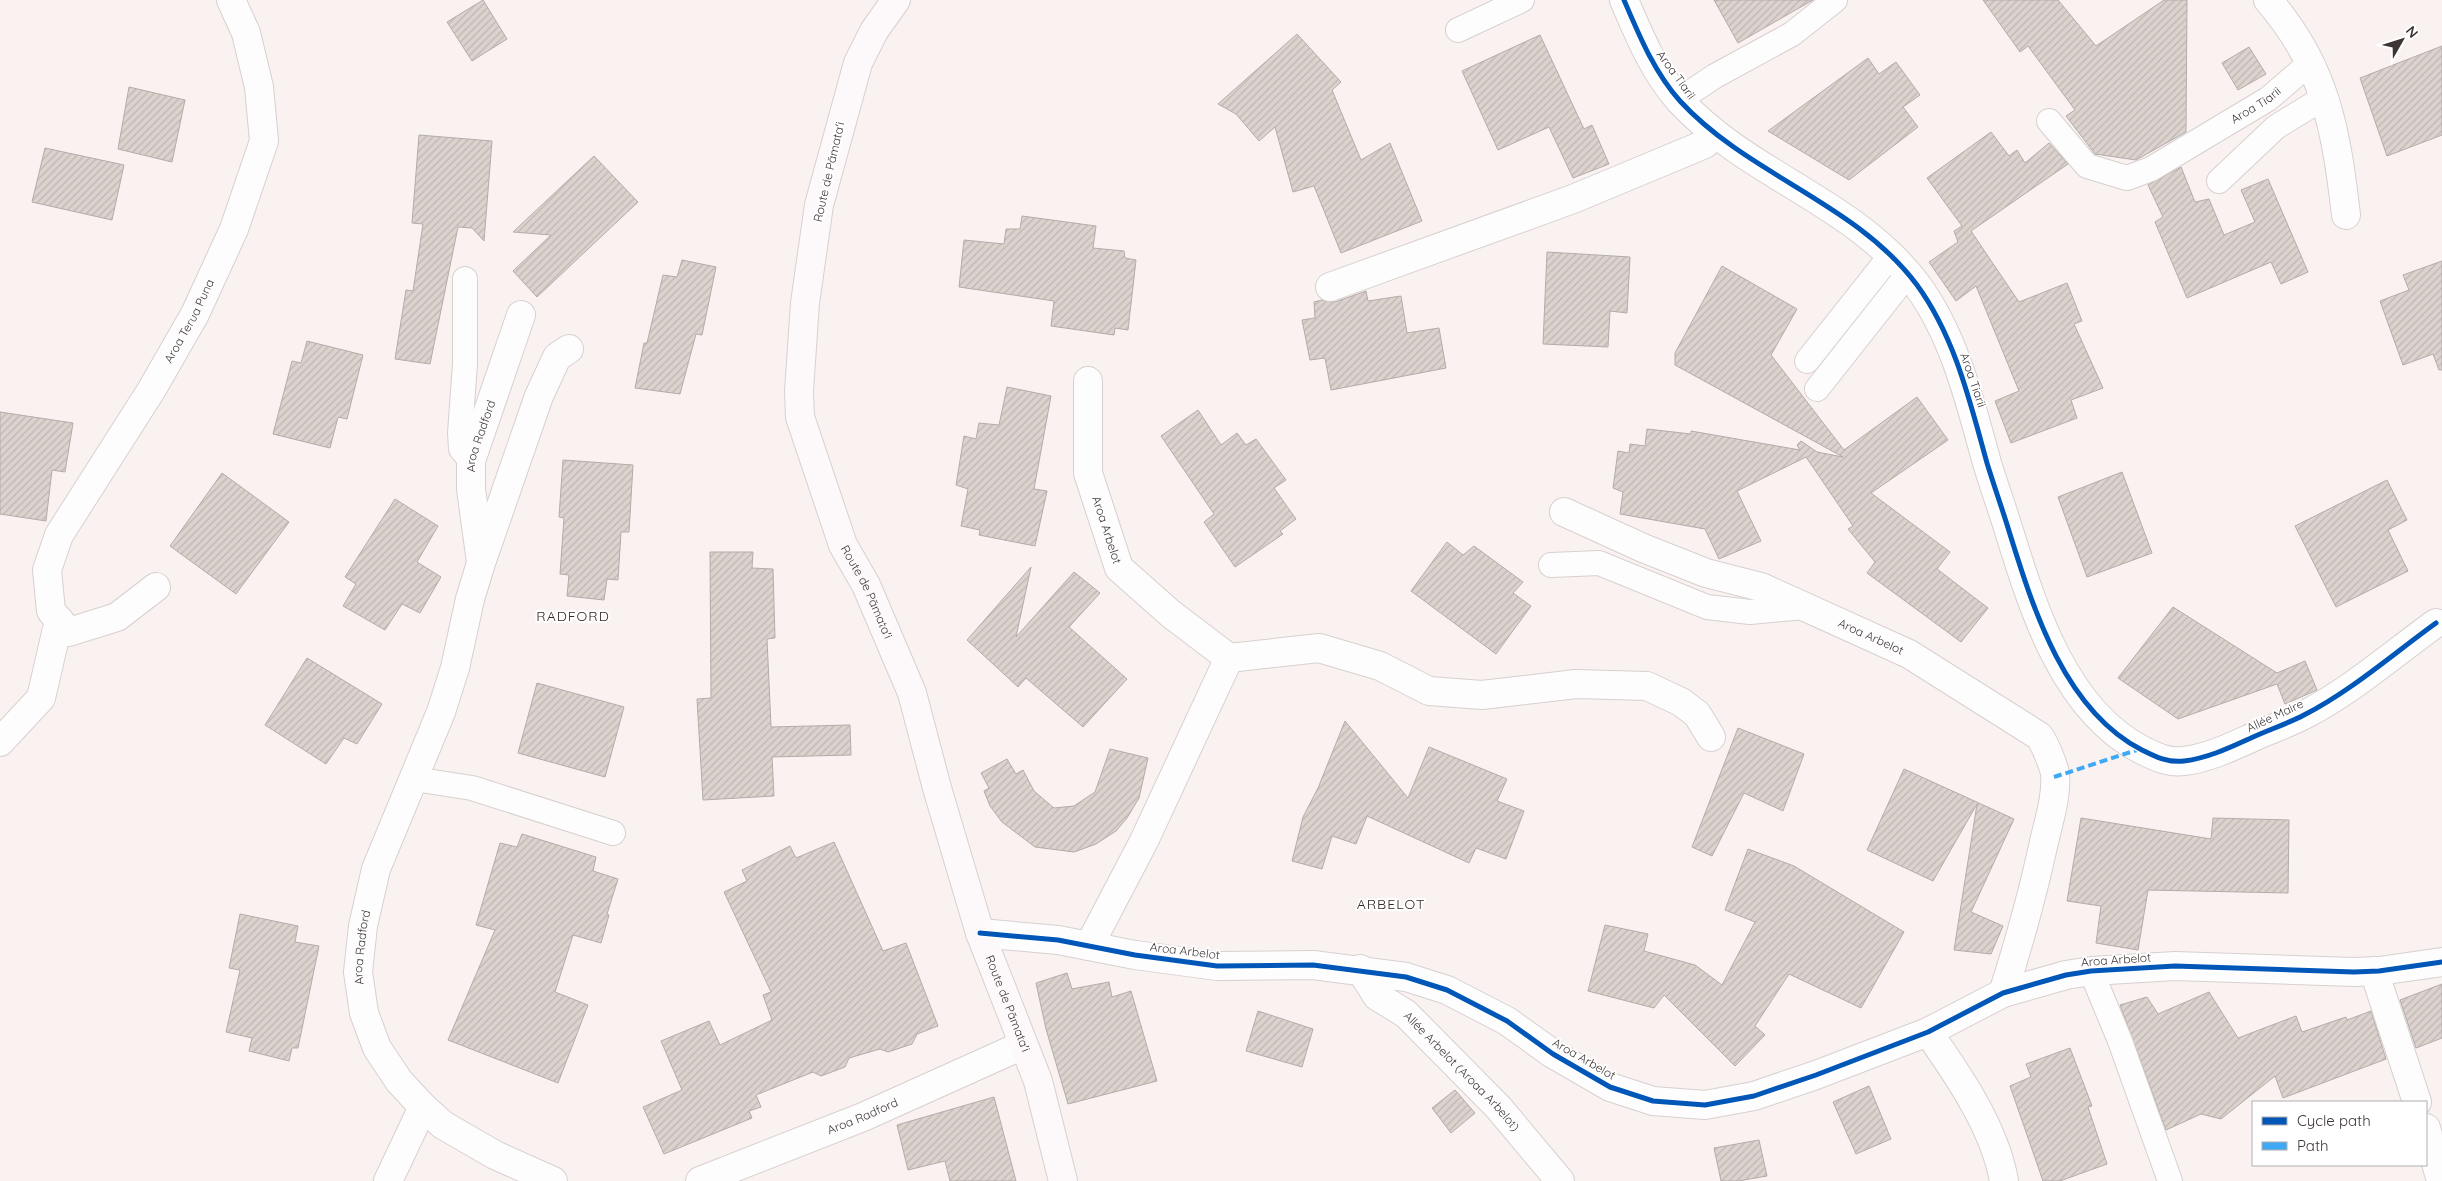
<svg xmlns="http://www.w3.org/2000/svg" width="2442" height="1181" font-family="Quicksand,sans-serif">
<defs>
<pattern id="building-hatch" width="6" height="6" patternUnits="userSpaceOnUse" patternTransform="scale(1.25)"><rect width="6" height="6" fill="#dcd3ce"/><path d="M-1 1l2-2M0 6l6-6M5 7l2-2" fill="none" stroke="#beb6b2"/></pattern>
</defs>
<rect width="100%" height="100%" fill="#faf2f1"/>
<path fill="url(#building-hatch)" stroke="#b2acaa" d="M 483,0 L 507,39 L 472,61 L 447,22 Z
M 1714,0 L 1813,0 L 1738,43 Z
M 1983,0 L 2058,0 L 2096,46 L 2164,0 L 2187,0 L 2186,132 L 2136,160 L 2095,154 L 2066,116 L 2075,110 L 2028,46 L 2020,52 Z
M 1297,34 L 1341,82 L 1332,90 L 1361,160 L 1390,143 L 1422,221 L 1341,253 L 1314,186 L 1293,192 L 1275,127 L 1259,141 L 1236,114 L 1218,104 Z
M 1540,35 L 1584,129 L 1592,125 L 1609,164 L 1573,178 L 1549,127 L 1498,150 L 1462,71 Z
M 2442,46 L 2442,135 L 2387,156 L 2360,78 Z
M 2249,47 L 2266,74 L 2238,90 L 2222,63 Z
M 1868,58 L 1879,74 L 1896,62 L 1920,95 L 1903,107 L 1918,127 L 1849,180 L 1768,131 Z
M 129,87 L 185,100 L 172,162 L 118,149 Z
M 1991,132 L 2009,156 L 2017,150 L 2025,163 L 2049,143 L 2068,164 L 1971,231 L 2019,302 L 2067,283 L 2082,321 L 2074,324 L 2103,388 L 2071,400 L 2077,418 L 2011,443 L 1995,401 L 2019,391 L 1976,286 L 1956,301 L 1929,262 L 1958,242 L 1954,231 L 1962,226 L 1927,178 Z
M 419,135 L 492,141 L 484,241 L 472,228 L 458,227 L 430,364 L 395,359 L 406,290 L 413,291 L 423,224 L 412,223 Z
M 45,148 L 124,165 L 112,220 L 32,202 Z
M 594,156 L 638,202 L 537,297 L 513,271 L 551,235 L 513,232 Z
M 2181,167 L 2195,202 L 2209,199 L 2224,235 L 2255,222 L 2241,190 L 2268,179 L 2308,272 L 2281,284 L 2271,262 L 2187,298 L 2155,222 L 2163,217 L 2148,185 Z
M 1022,216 L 1096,226 L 1093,248 L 1124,251 L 1125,258 L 1136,260 L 1128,330 L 1115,328 L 1114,335 L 1051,326 L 1054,301 L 959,287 L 964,240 L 1004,244 L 1006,229 L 1020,229 Z
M 1547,252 L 1630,257 L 1627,313 L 1610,311 L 1608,347 L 1543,344 Z
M 682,260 L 716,267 L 702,335 L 696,334 L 680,394 L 635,388 L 644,343 L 647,343 L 663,275 L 677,277 Z
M 2442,261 L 2442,370 L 2439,370 L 2433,354 L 2403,365 L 2380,301 L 2409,290 L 2403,275 Z
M 1722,266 L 1797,309 L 1771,355 L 1844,450 L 1917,397 L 1948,440 L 1871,493 L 1950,552 L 1937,569 L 1988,608 L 1961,642 L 1867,573 L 1875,562 L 1848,529 L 1853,526 L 1806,457 L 1737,491 L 1761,541 L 1719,559 L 1705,529 L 1620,514 L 1623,492 L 1613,488 L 1618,451 L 1629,453 L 1630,444 L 1645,446 L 1647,429 L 1691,434 L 1691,431 L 1800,450 L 1797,445 L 1801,441 L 1817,452 L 1843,457 L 1675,365 L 1675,353 Z
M 1366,291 L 1368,301 L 1401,296 L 1407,333 L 1439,328 L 1446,368 L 1331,390 L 1325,358 L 1310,360 L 1302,320 L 1315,318 L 1314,302 L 1322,300 L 1335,302 Z
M 307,341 L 363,355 L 347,419 L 338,417 L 330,448 L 273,434 L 292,361 L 301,363 Z
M 1007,387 L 1051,396 L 1034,489 L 1047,491 L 1035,546 L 979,535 L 980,530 L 961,526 L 968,489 L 956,485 L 964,436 L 976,439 L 979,423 L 999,425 Z
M 1198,410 L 1221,445 L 1237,433 L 1246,445 L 1256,439 L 1286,480 L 1274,488 L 1296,519 L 1280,531 L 1283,534 L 1235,567 L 1204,522 L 1214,514 L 1161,436 Z
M 0,412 L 73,423 L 65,472 L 52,470 L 46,521 L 0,514 Z
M 563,460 L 633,465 L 629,532 L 621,532 L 618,580 L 607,579 L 604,600 L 567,596 L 569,575 L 560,574 L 564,518 L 559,517 Z
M 2122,472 L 2152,553 L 2087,577 L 2058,497 Z
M 222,473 L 289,522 L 236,594 L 170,546 Z
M 2387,480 L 2407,520 L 2388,530 L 2408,571 L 2336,607 L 2295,526 Z
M 395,499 L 438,526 L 417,562 L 441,577 L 420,613 L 402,604 L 385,630 L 343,606 L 356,584 L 345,577 Z
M 1447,542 L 1463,555 L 1474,546 L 1523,582 L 1513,593 L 1531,606 L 1496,654 L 1411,591 Z
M 710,552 L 753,552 L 752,568 L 773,569 L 775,638 L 767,639 L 771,727 L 850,725 L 851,755 L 772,757 L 774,796 L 703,800 L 697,699 L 711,698 Z
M 1031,567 L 1016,637 L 1074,572 L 1100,593 L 1069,627 L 1127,679 L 1083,727 L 1026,678 L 1018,687 L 967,640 Z
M 2173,607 L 2277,673 L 2305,661 L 2317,690 L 2285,704 L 2277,684 L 2178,719 L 2118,678 Z
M 307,658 L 382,704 L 357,744 L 344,738 L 326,764 L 265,725 Z
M 537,683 L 624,707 L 605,777 L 518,753 Z
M 1345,721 L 1408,798 L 1429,747 L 1507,779 L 1497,801 L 1524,811 L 1506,859 L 1476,848 L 1469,863 L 1367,816 L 1356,844 L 1332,836 L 1322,869 L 1292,861 L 1303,817 L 1318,788 Z
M 1738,728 L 1804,754 L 1783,811 L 1744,793 L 1712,856 L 1692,847 Z
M 1110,749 L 1148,758 L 1139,798 L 1127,818 L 1116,831 L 1096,844 L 1074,852 L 1035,847 L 1002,822 L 990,806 L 984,791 L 989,788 L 981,773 L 1007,759 L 1016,774 L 1023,770 L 1034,791 L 1054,808 L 1074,806 L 1095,792 Z
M 1904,769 L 2014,819 L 1971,912 L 2003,926 L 1991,954 L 1954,950 L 1977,804 L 1933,881 L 1867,850 Z
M 2081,818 L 2211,839 L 2213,818 L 2289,820 L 2288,893 L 2148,890 L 2138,950 L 2096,943 L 2101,906 L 2067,901 Z
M 522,834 L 596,857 L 593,871 L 618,879 L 607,914 L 609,915 L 601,943 L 573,935 L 555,992 L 588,1005 L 558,1083 L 448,1040 L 495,930 L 476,925 L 500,843 L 517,847 Z
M 834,842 L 883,951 L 906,943 L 938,1026 L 917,1034 L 912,1044 L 888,1052 L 880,1049 L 849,1058 L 845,1067 L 821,1076 L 813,1072 L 756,1095 L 761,1107 L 749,1111 L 752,1118 L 664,1154 L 643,1107 L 682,1090 L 661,1041 L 709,1021 L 720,1045 L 772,1020 L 763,995 L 771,992 L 724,892 L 747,881 L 742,870 L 790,846 L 796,858 Z
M 1748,849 L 1794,866 L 1904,932 L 1861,1008 L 1789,974 L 1755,1026 L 1765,1035 L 1735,1066 L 1664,995 L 1654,1008 L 1588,991 L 1605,925 L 1648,934 L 1644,951 L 1695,965 L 1722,985 L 1755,922 L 1725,910 Z
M 240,914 L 298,926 L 295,942 L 319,946 L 298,1048 L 292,1048 L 289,1061 L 249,1051 L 252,1038 L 226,1032 L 240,970 L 229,968 Z
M 1067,973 L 1072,989 L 1109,982 L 1112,997 L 1131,991 L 1157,1081 L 1068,1104 L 1046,1029 L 1036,983 Z
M 2442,984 L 2442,1038 L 2416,1048 L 2400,1000 Z
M 2209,992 L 2238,1038 L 2296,1016 L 2302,1032 L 2346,1017 L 2347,1020 L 2371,1011 L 2386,1059 L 2283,1098 L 2275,1076 L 2221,1119 L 2201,1114 L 2166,1130 L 2120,1005 L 2147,997 L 2158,1014 Z
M 1258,1011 L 1313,1029 L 1302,1067 L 1246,1051 Z
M 2070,1048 L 2092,1106 L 2088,1107 L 2107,1164 L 2060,1181 L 2043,1181 L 2010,1086 L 2031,1077 L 2026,1064 Z
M 1869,1086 L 1891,1139 L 1856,1154 L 1833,1102 Z
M 1455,1090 L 1475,1113 L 1451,1133 L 1432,1108 Z
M 994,1097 L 1016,1181 L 950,1181 L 945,1161 L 908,1170 L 897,1125 Z
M 1759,1140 L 1767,1176 L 1738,1181 L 1721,1181 L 1714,1148 Z"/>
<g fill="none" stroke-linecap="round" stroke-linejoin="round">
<g stroke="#d7d0cf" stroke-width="26">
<g id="lane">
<path d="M 1458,30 L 1522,0"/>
<path d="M 1679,100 L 1715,76 L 1792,34 L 1835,0"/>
<path id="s1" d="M 2049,121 L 2087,166 L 2127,178 L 2151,169 L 2268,99 L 2310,63"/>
<path d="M 2219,181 L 2276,127 L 2325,97"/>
<path d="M 465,279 L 465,364 L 460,433 L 461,449 L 471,461"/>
<path d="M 1807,361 L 1891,255"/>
<path d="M 1817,389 L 1907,275"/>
<path d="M 1551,565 L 1599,563 L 1707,607 L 1750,612 L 1805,607"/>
<path d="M 414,779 L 472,788 L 613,833"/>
<path d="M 2091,971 L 2120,1041 L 2170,1181"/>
</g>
</g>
<g stroke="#d7d0cf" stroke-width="30">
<g id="street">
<path d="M 1624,0 C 1639,35 1654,72 1680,101 C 1749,176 1855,202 1917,285 C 1955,337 1970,402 1987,463 C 1994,486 2002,508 2009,531 C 2033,608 2064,710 2142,750 C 2156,757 2168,763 2184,761 C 2208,758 2229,748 2251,738 C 2268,730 2287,724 2304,715 C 2351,691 2393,654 2436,623"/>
<path d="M 2268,0 C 2326,67 2336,130 2346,215"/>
<path d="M 1330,287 L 1573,199 L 1705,144 L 1714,133"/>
<path id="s2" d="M 1088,381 L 1088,473 L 1119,568 L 1171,614 L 1229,658 L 1319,648 L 1380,666 L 1429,691 L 1482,695 L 1576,684 L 1647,686 L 1681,702 L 1697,714 L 1711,737"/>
<path id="s3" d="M 1564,512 L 1643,548 L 1706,573 L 1761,587 L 1909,654 L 2039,736 C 2044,742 2054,766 2055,774 C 2057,796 2049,820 2044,842 C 2033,893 2019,943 2003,993"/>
<path id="s4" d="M 481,562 L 471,489 L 471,461 L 521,315"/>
<path id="s5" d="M 156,587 L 117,617 L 69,632 L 51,611 L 47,570 L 59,535 L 152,389 L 195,314 L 234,229 L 264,141 L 259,87 L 246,33 L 231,0"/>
<path d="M 0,742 L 41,698 L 59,620"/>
<path d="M 980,933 L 1058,940 L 1135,955 L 1217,966 L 1313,965 L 1406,977 L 1447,990 L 1507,1021 L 1553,1054 L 1610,1087 L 1653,1101 L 1705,1105 L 1754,1096 L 1816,1075 L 1928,1032 L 2003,993 L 2066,975 L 2091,971 L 2175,966 L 2354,972 L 2379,971 L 2442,962"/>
<path d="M 1089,946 L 1144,841 L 1229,658"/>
<path id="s6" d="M 1360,969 L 1377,996 L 1406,1014 L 1498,1107 L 1560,1181"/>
<path d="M 2374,971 L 2417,1102"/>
<path d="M 1928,1032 C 1958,1075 1995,1128 2004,1181"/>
<path d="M 2426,1128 L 2441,1181"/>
<path d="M 388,1181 L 423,1107"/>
<path id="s7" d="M 553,1181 L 495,1155 L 443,1125 L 423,1107 L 399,1081 L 377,1048 L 364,1013 L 358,972 L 363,926 L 376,869 L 441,712 L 455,668 L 470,599 L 481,563 L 539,396 L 557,357 L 569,349"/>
<path id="s8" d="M 700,1181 L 863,1117 L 1023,1045"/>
</g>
</g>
<g stroke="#d7d0cf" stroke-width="30">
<g id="secondary">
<path id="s9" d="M 896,0 L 874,31 L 858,63 L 819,205 L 805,303 L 799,391 L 800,417 L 843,545 L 866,585 L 912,693 L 937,788 L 980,933 L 1038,1081 L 1063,1181"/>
</g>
</g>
<use href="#lane" stroke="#fefdfd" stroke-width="24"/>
<use href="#street" stroke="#fefdfd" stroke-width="28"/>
<use href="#secondary" stroke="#fdf9fa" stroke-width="28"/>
<path stroke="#3fa9f5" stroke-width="4" stroke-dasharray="8 4" stroke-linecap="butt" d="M 2054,777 L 2140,749"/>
<g stroke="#fff" stroke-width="8">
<path id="cycleway" d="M 1624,0 C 1639,35 1654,72 1680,101 C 1749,176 1855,202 1917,285 C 1955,337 1970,402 1987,463 C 1994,486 2002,508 2009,531 C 2033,608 2064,710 2142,750 C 2156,757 2168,763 2184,761 C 2208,758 2229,748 2251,738 C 2268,730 2287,724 2304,715 C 2351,691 2393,654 2436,623
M 980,933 L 1058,940 L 1135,955 L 1217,966 L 1313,965 L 1406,977 L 1447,990 L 1507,1021 L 1553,1054 L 1610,1087 L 1653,1101 L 1705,1105 L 1754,1096 L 1816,1075 L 1928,1032 L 2003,993 L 2066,975 L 2091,971 L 2175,966 L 2354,972 L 2379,971 L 2442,962"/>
</g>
<use href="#cycleway" stroke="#0057b8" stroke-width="5"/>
</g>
<g text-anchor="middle" stroke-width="4" stroke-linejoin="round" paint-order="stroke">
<g font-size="12" fill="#3c3534" stroke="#fff">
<text transform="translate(1676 75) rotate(54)" y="4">Aroa Tiarii</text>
<text dy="4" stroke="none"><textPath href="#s1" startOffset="249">Aroa Tiarii</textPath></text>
<text transform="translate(829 172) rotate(-77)" y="4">Route de Pāmata'i</text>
<text dy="4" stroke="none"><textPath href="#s5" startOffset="456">Aroa Terua Puna</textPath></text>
<text transform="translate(1973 380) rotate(71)" y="4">Aroa Tiarii</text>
<text dy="4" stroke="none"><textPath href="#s4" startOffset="128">Aroa Radford</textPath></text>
<text dy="4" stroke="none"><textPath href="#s2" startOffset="152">Aroa Arbelot</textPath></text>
<text dy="4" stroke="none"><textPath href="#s9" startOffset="622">Route de Pāmata'i</textPath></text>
<text dy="4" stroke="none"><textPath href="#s3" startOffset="332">Aroa Arbelot</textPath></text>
<text transform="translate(2275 716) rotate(-25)" y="4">Allée Maire</text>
<text dy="4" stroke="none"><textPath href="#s7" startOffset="329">Aroa Radford</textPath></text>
<text transform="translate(1185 951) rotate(7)" y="4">Aroa Arbelot</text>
<text transform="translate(2116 960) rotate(-4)" y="4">Aroa Arbelot</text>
<text dy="4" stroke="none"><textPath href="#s9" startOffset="1058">Route de Pāmata'i</textPath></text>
<text transform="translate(1584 1059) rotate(30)" y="4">Aroa Arbelot</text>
<text dy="4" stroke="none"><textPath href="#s6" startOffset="146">Allée Arbelot (Aroaa Arbelot)</textPath></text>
<text dy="4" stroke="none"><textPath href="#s8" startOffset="175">Aroa Radford</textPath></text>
</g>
<g font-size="14" letter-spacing="1" fill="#362826" stroke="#fff">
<text x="573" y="621">RADFORD</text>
<text x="1391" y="909">ARBELOT</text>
</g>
</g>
<rect x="2252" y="1101" width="175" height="65" fill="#ffffff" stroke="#b1aeae"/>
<rect x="2262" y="1117" width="25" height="8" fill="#0057b8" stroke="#b1aeae"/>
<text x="2297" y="1126" font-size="15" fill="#3c3534">Cycle path</text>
<rect x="2262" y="1142" width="25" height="8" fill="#3fa9f5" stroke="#b1aeae"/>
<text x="2297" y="1151" font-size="15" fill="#3c3534">Path</text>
<g transform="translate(2402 40) rotate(51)" stroke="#ffffff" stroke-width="4" paint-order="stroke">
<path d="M0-4L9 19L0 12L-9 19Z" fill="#3c3534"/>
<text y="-8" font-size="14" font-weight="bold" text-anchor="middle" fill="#3c3534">N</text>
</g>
</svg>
